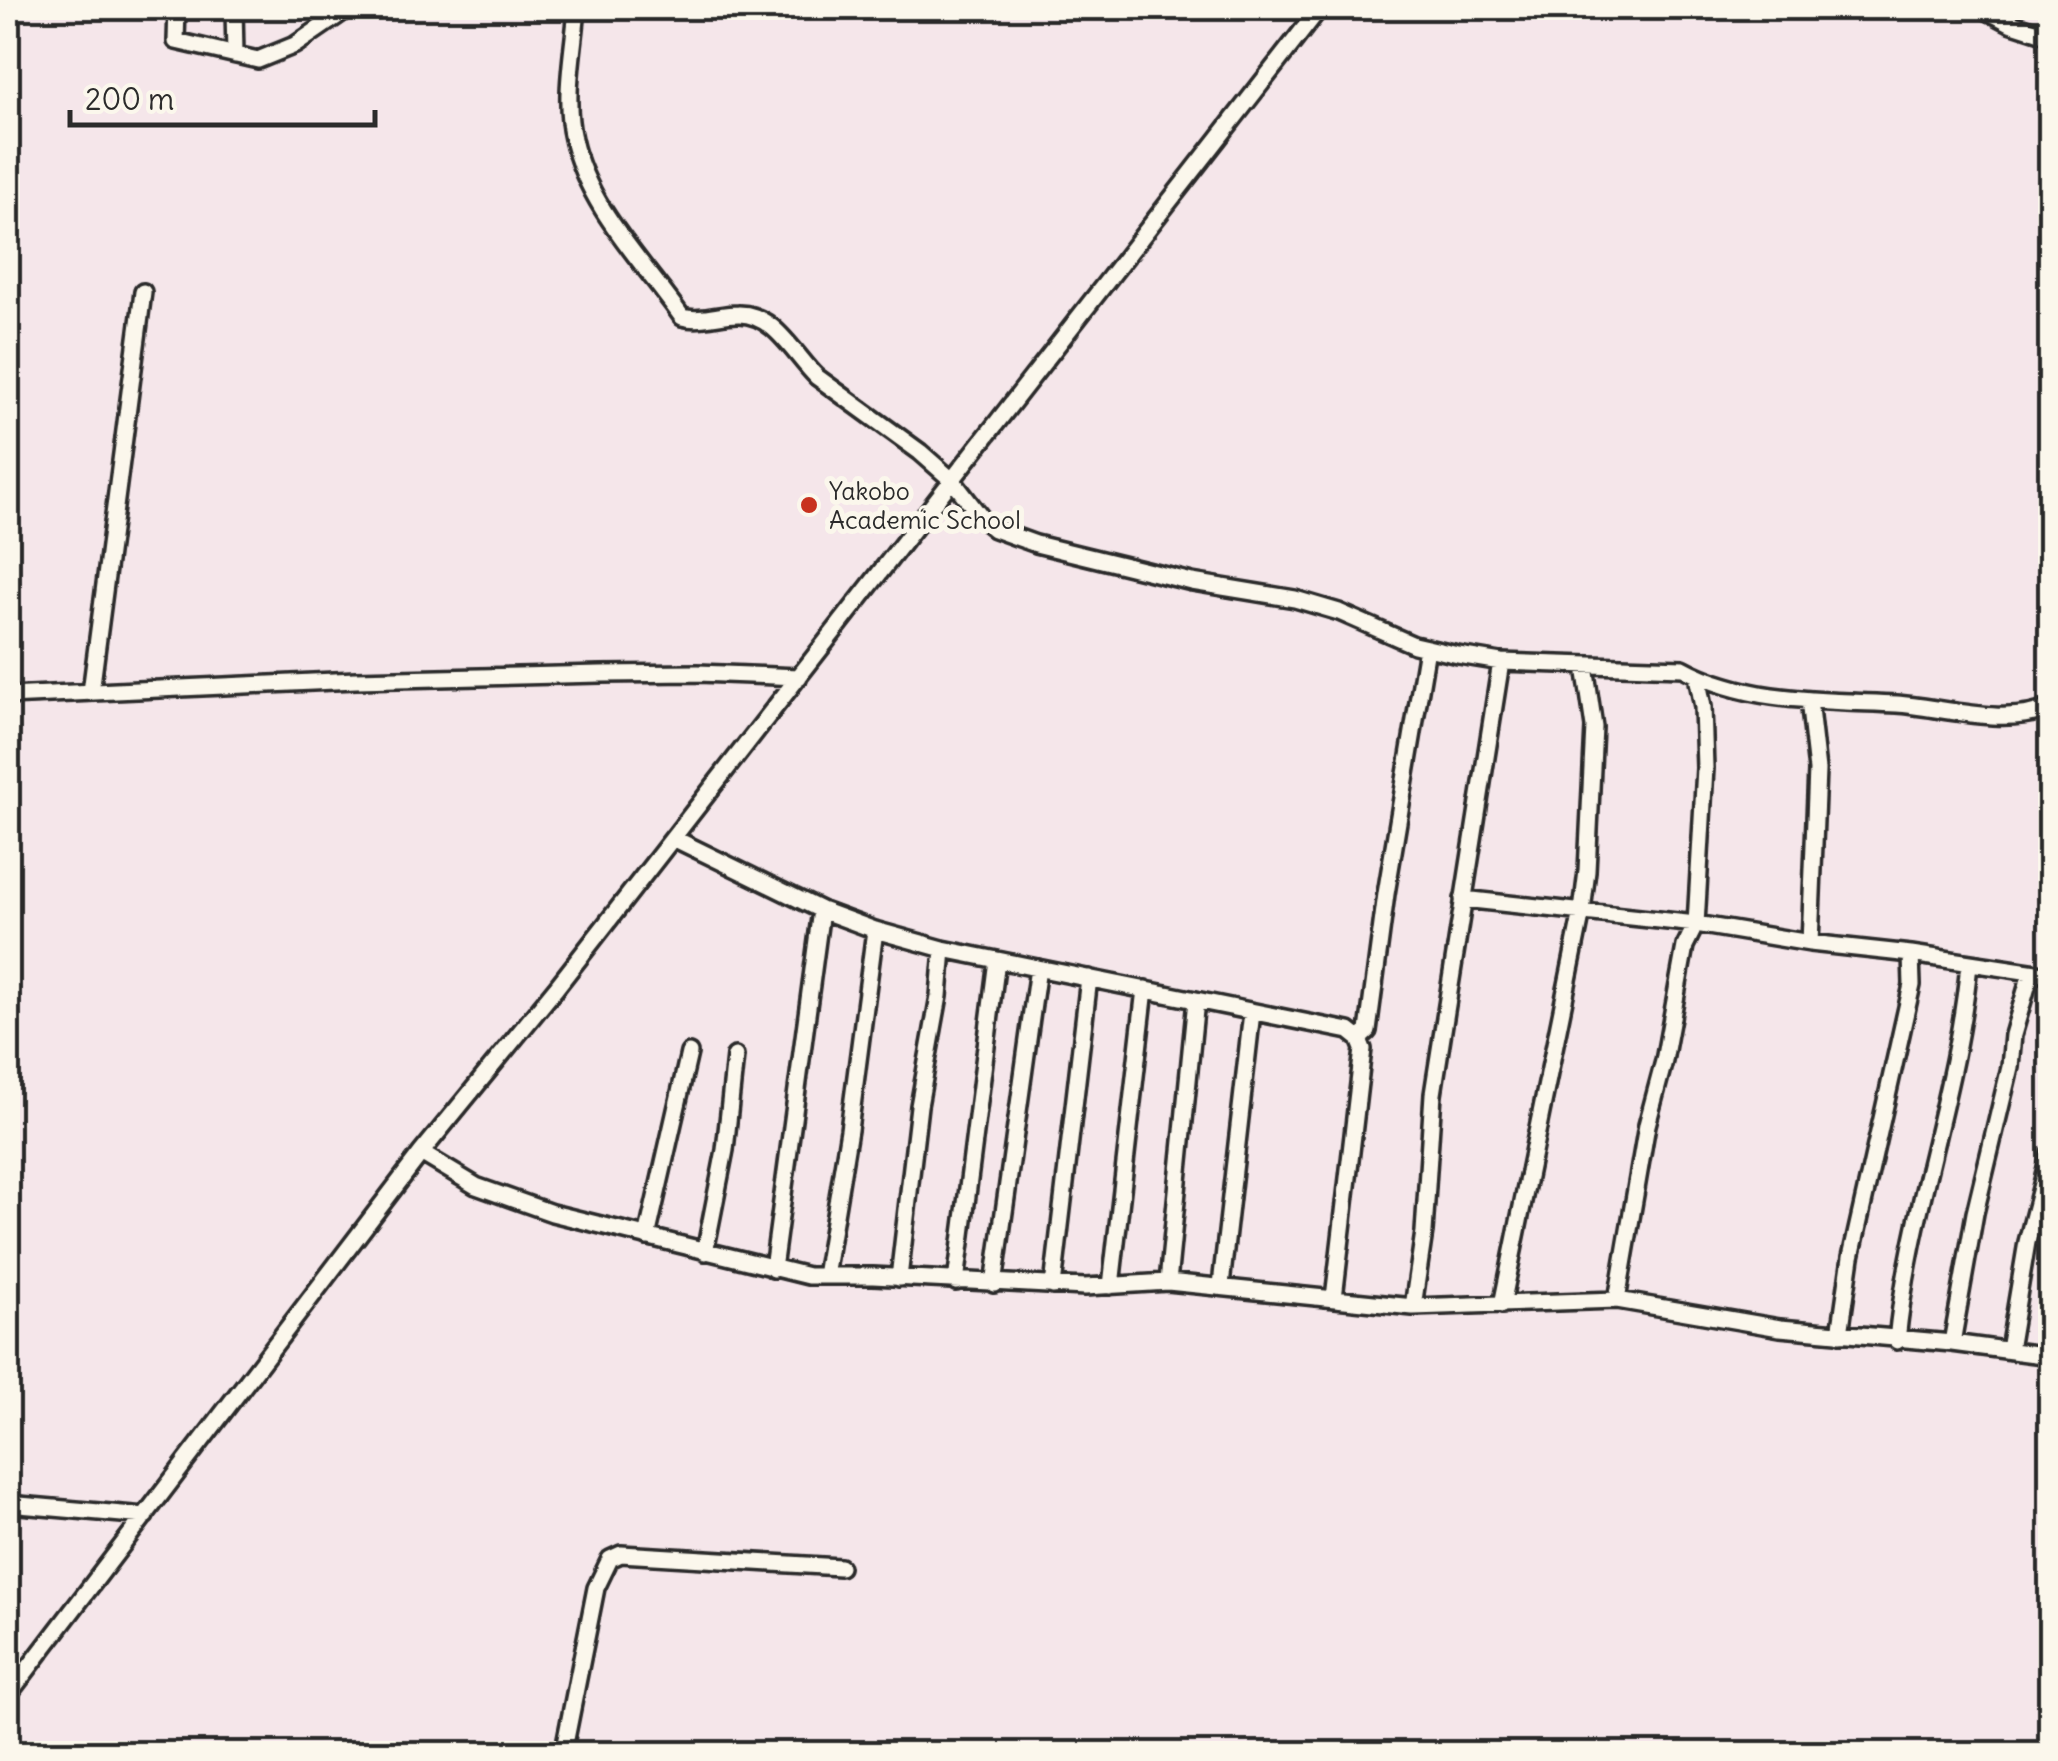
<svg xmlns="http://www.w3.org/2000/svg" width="2058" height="1761" font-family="Delius,sans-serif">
<rect width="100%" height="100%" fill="#f5e6ea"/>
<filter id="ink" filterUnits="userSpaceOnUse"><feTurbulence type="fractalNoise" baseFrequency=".01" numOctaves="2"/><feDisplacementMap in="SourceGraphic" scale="20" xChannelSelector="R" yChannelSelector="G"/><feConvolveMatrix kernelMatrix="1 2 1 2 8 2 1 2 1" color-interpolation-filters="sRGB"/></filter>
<g filter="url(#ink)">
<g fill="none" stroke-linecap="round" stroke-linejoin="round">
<g stroke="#2b2b2b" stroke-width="22">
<path id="minor" d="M 177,8 L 176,41 L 258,60 L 295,45 L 349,8
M 234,8 L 235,55
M 577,8 C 574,49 563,98 573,139 C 588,208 643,261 682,317 C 701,322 719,314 738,314 C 774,313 795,356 817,377 L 920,452 L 953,481 L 983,520 L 994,529 L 1036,544 L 1192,582 L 1295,599 L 1339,612 L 1414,645 L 1458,655 L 1501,662 L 1683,668 C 1708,682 1743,692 1772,696 C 1814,702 1855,702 1897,704 C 1941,707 2010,728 2050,707
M 1982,8 L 2010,23 L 2050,36
M 91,692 L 143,292
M 8,696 L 356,680 L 601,674 L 698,673 L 799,677
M 1809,700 L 1817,770 L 1810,943
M 673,838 L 821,910 L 875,930 L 943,949 L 1349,1031 L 1359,1039 L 1363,1049 L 1334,1298
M 1463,899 L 1696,924 L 1810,943 L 1911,954 L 2050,975
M 1359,1039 L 1368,1031 L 1386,894 L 1427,648
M 421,1153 L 476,1186 L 552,1213 L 808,1276 L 873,1276 L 1085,1287 L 1168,1282 L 1413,1307 L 1617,1300 L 1780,1328 L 1952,1343 L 2050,1356
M 647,1237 L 689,1053
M 705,1252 L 725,1150 L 735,1056
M 773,1269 L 821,910
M 825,1276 L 849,1130 L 875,930
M 899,1278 L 919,1106 L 939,996 L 943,949
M 956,1282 L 997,960
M 1168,1282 L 1196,1000
M 994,1284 L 1038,968
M 1221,1285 L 1252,1012
M 1053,1286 L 1089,978
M 1111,1286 L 1145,989
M 1617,1300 L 1647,1125 L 1664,1061 L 1685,946 L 1696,924 L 1705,768 L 1703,707 L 1697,676
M 1502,1305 L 1582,911 L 1587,871 L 1594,727 L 1585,666
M 1413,1307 L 1424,1232 L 1433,1094 L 1501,662
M 1840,1334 L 1851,1257 L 1912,985 L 1911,954
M 1897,1341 C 1909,1213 1957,1092 1969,964
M 1952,1343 L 1975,1213 L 2010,1067 L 2013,1035 L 2031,973
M 2009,1350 L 2027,1242 L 2050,1153
M 8,1504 L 145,1516
M 8,1695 L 421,1153 L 556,988 L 1320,8
M 563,1754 L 596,1588 L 610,1559 L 621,1554 L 840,1567"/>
</g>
<use href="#minor" stroke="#fbf7ec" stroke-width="15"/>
</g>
</g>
<circle fill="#c8321e" stroke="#fbf7ec" stroke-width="4" cx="809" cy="505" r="10"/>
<g text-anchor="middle" stroke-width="10" stroke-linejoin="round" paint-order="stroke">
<g font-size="25" fill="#2b2b2b" stroke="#fbf7ec" text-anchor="start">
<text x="829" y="500">Yakobo<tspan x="829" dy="29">Academic School</tspan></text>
</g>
</g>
<rect width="2058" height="1761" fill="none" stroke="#fbf7ec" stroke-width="40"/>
<rect x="20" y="20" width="2018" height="1721" fill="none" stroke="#2b2b2b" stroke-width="4" filter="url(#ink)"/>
<path d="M70 110v15h305v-15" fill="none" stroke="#2b2b2b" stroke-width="5"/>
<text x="85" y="110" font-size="30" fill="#2b2b2b" stroke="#fbf7ec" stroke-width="8" paint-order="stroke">200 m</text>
</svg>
